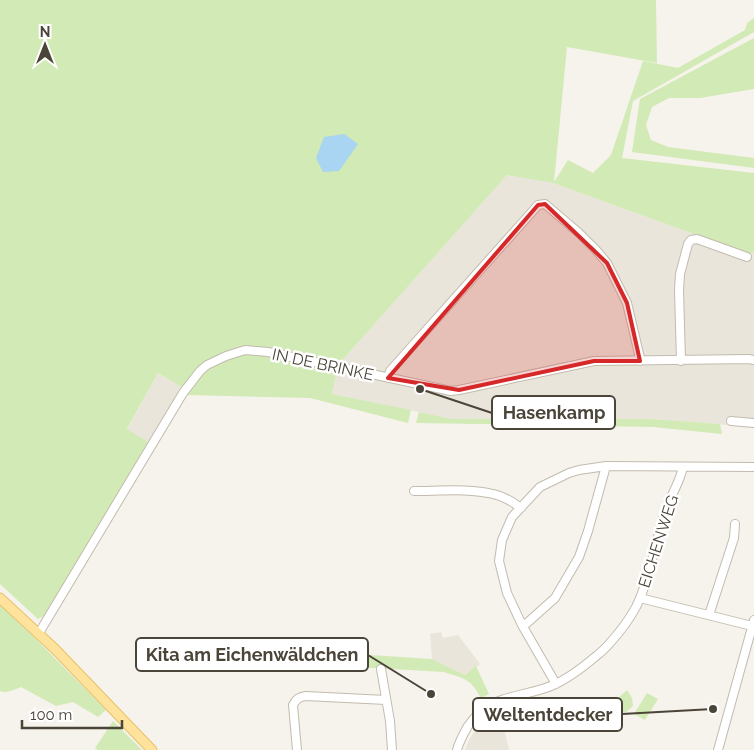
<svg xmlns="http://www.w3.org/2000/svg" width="754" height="750" font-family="Raleway,sans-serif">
<rect width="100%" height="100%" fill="#f6f3ec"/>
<path fill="#eae5da" d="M 507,175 L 553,183 L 749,254 L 754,252 L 754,427 L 652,419 L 452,419 L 332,394 L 338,365 Z
M 158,373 L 183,388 L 148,442 L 127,430 Z
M 441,632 L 443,638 L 458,635 L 480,664 L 465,675 L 432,659 L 430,634 Z
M 481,721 L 504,729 L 509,750 L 465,750 L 469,740 Z"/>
<path fill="#d2eab5" d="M 0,0 L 656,0 L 657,63 L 567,47 L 554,182 L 568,160 L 593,173 L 611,155 L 643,61 L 678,68 L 745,30 L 747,23 L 754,18 L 754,32 L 633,101 L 622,158 L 754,173 L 754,252 L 749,254 L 553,183 L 507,175 L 338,365 L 332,394 L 411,410 L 408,423 L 310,398 L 186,395 L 183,388 L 158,373 L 127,429 L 148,442 L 46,615 L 38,619 L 0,584 Z
M 754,38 L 754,89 L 700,98 L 669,98 L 652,107 L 646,125 L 651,140 L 668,147 L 754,158 L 754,168 L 632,152 L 640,99 Z
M 419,412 L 452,419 L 652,419 L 720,424 L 722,434 L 653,427 L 416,423 Z
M 0,605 L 32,635 L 106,710 L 98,717 L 73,702 L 56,706 L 21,687 C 15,689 7,694 0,691 Z
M 231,646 L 432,659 L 465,675 L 476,666 L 489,694 L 481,698 C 470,678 465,679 444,672 L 251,661 Z
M 627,690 L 632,698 L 633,706 L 626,712 L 617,711 L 610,705 Z
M 647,693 L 658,699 L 645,720 L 634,714 Z
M 113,721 L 142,750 L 98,750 L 95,748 Z"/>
<path fill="#a9d4f2" d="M 344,134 L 358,144 L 339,171 L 323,172 L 316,158 L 324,137 Z"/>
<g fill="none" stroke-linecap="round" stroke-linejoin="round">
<g stroke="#c2bbae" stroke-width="10">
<path id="minor" d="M 681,361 L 679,290 L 680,274 L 688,244 L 691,240 L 697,239 L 747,257
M 388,378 L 390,371 L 538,205 L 545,204 L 579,233 L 596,250 L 607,263 L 627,303 L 640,358 L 640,361
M 731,421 L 754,423
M 414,491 C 438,491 470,488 493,494 C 503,496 513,502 521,508
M 640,598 L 752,626
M 709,615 L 734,538 L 735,524
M 522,625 L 527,623 L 555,598 L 579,557 L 588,531 L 606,466
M 39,633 L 183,393 L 200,371 L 207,365 L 226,356 L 245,350 L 268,352 L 451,391 L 459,390 L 594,361 L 749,359 L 754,360
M 381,669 L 390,721 L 392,750
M 556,684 L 522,625 L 507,593 L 499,561 L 502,540 L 512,517 L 540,487 L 569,473 L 579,470 L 606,466 L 754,467
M 297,750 L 293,705 C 296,699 299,697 306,696 L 386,700
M 457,750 C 459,742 464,733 468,726 C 491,693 518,699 551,686 C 568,679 582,668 595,657 C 600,653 605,649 609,644 C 619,633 629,620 636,607 C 651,576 655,541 666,509 C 671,495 680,482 683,467
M 718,750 L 754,620"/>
</g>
<g stroke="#e6c16a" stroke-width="11">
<path id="major" d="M 0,598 L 55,649 L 152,750"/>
</g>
<use href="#minor" stroke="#fff" stroke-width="8"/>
<use href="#major" stroke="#ffe39c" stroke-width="9"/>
</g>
<path fill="#d62828" fill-opacity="0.2" stroke="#d62828" stroke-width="4" stroke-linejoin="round" d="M 545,204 L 607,263 L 627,303 L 640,361 L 594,361 L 459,390 L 388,378 L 538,205 Z"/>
<g text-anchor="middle" stroke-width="5" stroke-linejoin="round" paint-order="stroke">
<g font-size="16" fill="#4b4439" stroke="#fff">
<text transform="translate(323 364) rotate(12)" y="6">IN DE BRINKE</text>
<text transform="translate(658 541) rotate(-72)" y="6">EICHENWEG</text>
</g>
</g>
<path fill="none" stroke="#4b4439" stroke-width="2" d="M420 389L492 413M431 694L368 655M713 709L622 714"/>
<g fill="#4b4439" stroke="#fff" stroke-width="2">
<circle cx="420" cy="389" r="5"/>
<circle cx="431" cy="694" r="5"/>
<circle cx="713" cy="709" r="5"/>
</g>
<g fill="#fff" stroke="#4b4439" stroke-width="2">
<rect x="492" y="396" width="123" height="33" rx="5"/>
<rect x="136" y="638" width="232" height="33" rx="5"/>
<rect x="473" y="698" width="149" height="33" rx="5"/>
</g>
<g font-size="18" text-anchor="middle" font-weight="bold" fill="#4b4439">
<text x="554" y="419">Hasenkamp</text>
<text x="252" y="661">Kita am Eichenwäldchen</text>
<text x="548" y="721">Weltentdecker</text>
</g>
<g transform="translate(45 45)" stroke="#ffffff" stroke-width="4" paint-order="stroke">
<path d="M0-4L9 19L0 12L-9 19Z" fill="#4b4439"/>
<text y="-8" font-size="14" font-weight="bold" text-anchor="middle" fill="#4b4439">N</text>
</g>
<path d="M22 720v8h100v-8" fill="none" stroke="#4b4439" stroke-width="2.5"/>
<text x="30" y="720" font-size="15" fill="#4b4439" stroke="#ffffff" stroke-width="4" paint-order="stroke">100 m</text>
</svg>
